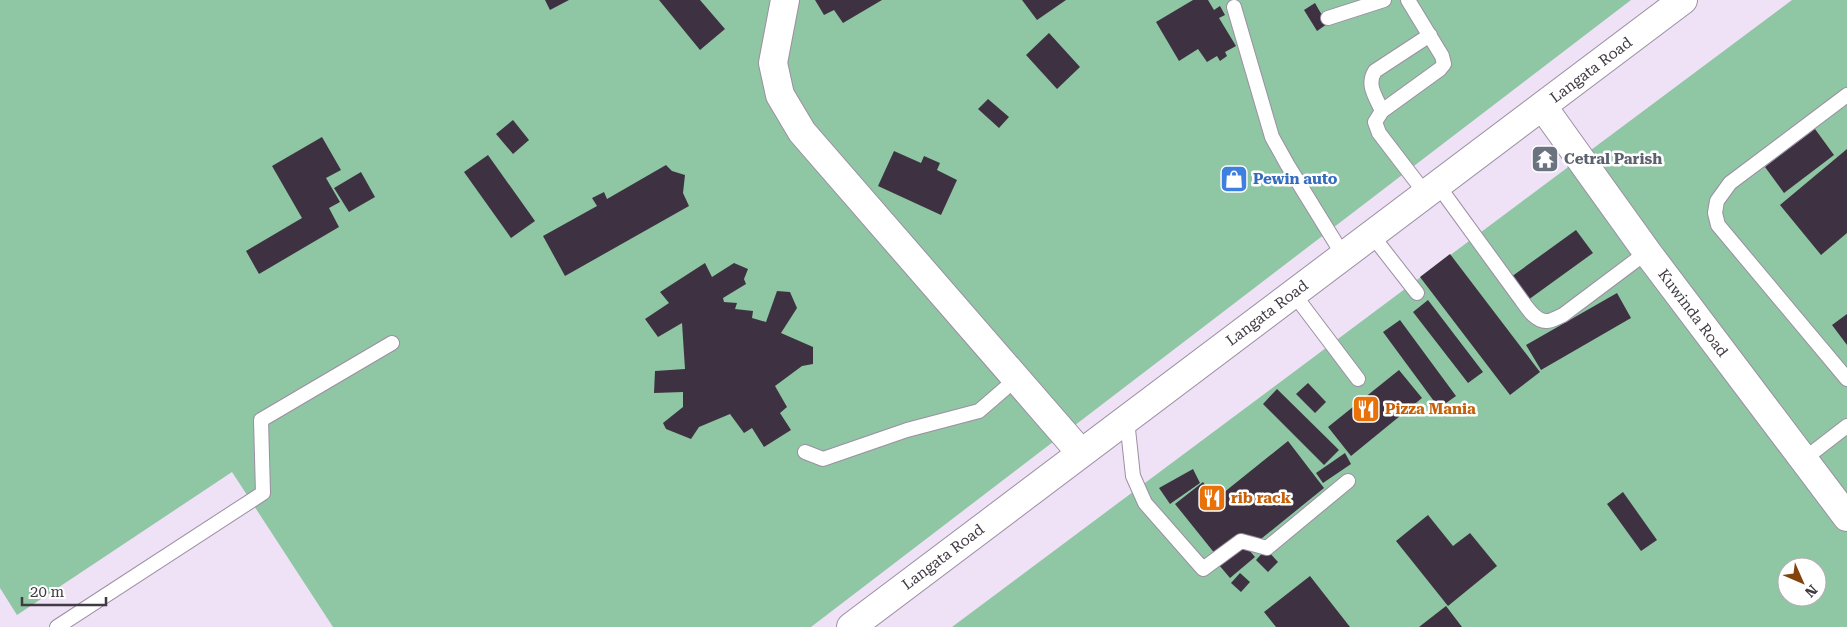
<svg xmlns="http://www.w3.org/2000/svg" width="1847" height="627" font-family="'Roboto Serif',serif">
<rect width="100%" height="100%" fill="#efe1f6"/>
<path fill="#8fc6a4" fill-rule="evenodd" d="M 0,0 L 1631,0 L 811,627 L 333,627 L 232,472 L 17,615 L 0,588 Z
M 1792,0 L 1847,0 L 1847,627 L 952,627 ZM 1787,567 L 1817,567 L 1817,597 L 1787,597 Z"/>
<path fill="#3e3242" d="M 545,0 L 569,0 L 550,10 Z
M 659,0 L 700,0 L 725,29 L 700,50 Z
M 815,0 L 882,0 L 843,23 L 834,10 L 824,15 Z
M 1022,0 L 1066,0 L 1037,20 Z
M 1193,0 L 1208,0 L 1214,10 L 1220,6 L 1225,15 L 1219,18 L 1236,46 L 1225,52 L 1227,56 L 1220,61 L 1217,56 L 1207,62 L 1198,49 L 1179,61 L 1156,22 Z
M 1315,3 L 1327,24 L 1317,31 L 1304,10 Z
M 1049,33 L 1080,67 L 1057,89 L 1026,55 Z
M 988,99 L 1009,117 L 999,128 L 978,109 Z
M 513,120 L 529,140 L 513,154 L 496,134 Z
M 1815,129 L 1834,155 L 1784,193 L 1765,167 Z
M 322,137 L 341,170 L 326,178 L 340,202 L 329,208 L 339,227 L 259,274 L 246,251 L 302,218 L 272,166 Z
M 1847,149 L 1847,233 L 1821,255 L 1780,205 Z
M 894,151 L 921,163 L 924,156 L 940,163 L 937,170 L 957,180 L 941,215 L 878,186 Z
M 488,155 L 535,221 L 511,238 L 464,172 Z
M 666,165 L 672,171 L 685,175 L 683,193 L 689,206 L 565,276 L 543,236 L 597,206 L 592,198 L 604,192 L 607,199 Z
M 361,172 L 375,197 L 349,212 L 334,188 Z
M 1576,230 L 1593,253 L 1528,300 L 1511,277 Z
M 1450,254 L 1540,372 L 1510,395 L 1420,277 Z
M 705,263 L 712,277 L 734,263 L 748,269 L 744,279 L 746,284 L 723,298 L 724,302 L 737,303 L 735,309 L 753,311 L 752,318 L 766,322 L 777,291 L 790,292 L 797,308 L 781,333 L 813,347 L 813,364 L 802,366 L 775,386 L 787,407 L 780,413 L 791,430 L 764,447 L 752,428 L 744,433 L 730,414 L 699,427 L 691,439 L 666,429 L 663,423 L 683,407 L 683,392 L 654,393 L 655,371 L 685,369 L 682,323 L 658,337 L 645,319 L 669,303 L 660,292 Z
M 1617,293 L 1631,318 L 1541,370 L 1526,345 Z
M 1428,300 L 1483,372 L 1468,383 L 1413,312 Z
M 1847,314 L 1847,345 L 1832,325 Z
M 1400,320 L 1456,396 L 1439,408 L 1383,332 Z
M 1399,370 L 1422,398 L 1351,456 L 1328,427 Z
M 1308,383 L 1326,402 L 1315,413 L 1296,394 Z
M 1277,389 L 1339,450 L 1324,465 L 1263,404 Z
M 1288,441 L 1324,488 L 1256,543 L 1250,536 L 1220,560 L 1175,504 L 1203,482 L 1208,489 L 1199,496 L 1207,506 Z
M 1345,453 L 1351,464 L 1323,483 L 1316,473 Z
M 1193,469 L 1200,483 L 1170,504 L 1159,488 Z
M 1623,492 L 1657,540 L 1641,551 L 1607,504 Z
M 1428,515 L 1453,546 L 1470,533 L 1497,566 L 1448,606 L 1396,541 Z
M 1244,544 L 1255,557 L 1230,578 L 1219,565 Z
M 1266,549 L 1278,562 L 1268,572 L 1256,560 Z
M 1240,573 L 1250,582 L 1241,592 L 1231,583 Z
M 1310,576 L 1350,627 L 1276,627 L 1264,612 Z
M 1446,606 L 1462,627 L 1419,627 Z"/>
<g fill="none" stroke-linecap="round" stroke-linejoin="round">
<g stroke="#9c8fa2" stroke-width="16">
<path id="lane" d="M 1408,0 L 1442,56 L 1444,64 L 1440,69 L 1382,111 L 1375,122 L 1379,133 L 1425,193
M 1234,7 L 1272,137 L 1287,164 L 1343,255
M 1328,18 L 1384,0
M 1847,95 L 1730,183 L 1717,201 L 1715,213 L 1718,225 L 1847,379
M 1382,111 C 1376,97 1366,85 1375,71 L 1430,35
M 1437,184 L 1520,298 C 1526,306 1535,322 1547,321 C 1552,321 1558,317 1563,315 L 1647,252
M 1371,234 L 1417,293
M 1293,293 L 1358,379
M 1127,420 L 1133,476 L 1145,503 L 1203,569 L 1241,541 L 1267,548 L 1348,481
M 805,452 L 823,459 L 907,430 L 979,411 L 1016,379
M 1803,460 L 1847,426
M 57,627 L 263,493 L 261,420 L 392,343"/>
</g>
<g stroke="#9c8fa2" stroke-width="30">
<path id="street" d="M 785,0 L 773,63 L 780,95 L 802,132 L 1081,453
M 1543,107 L 1647,252 L 1847,517"/>
</g>
<g stroke="#9c8fa2" stroke-width="30">
<path id="secondary" d="M 851,627 L 1683,0"/>
</g>
<use href="#lane" stroke="#fff" stroke-width="14"/>
<use href="#street" stroke="#fff" stroke-width="28"/>
<use href="#secondary" stroke="#fff" stroke-width="28"/>
</g>
<defs>
<g id="temple-square" transform="scale(1.4375)"><rect x="-9" y="-9" width="18" height="18" rx="4" fill="#6b7280" stroke="#fff"/><path d="M0-6L5-2H3V0L6.5 2.5H4V6H1.5V3h-3V6H-4V2.5H-6.5L-3 0V-2H-5Z" fill="#fff"/></g>
<g id="shop-square" transform="scale(1.4375)"><rect x="-9" y="-9" width="18" height="18" rx="4" fill="#3f7fe0" stroke="#fff"/><path d="M-5-2.5h2.3a2.7 3.5 0 0 1 5.4 0H5L5.5 6h-11ZM-1.5-2.5h3a1.5 2.3 0 0 0-3 0Z" fill="#fff"/></g>
<g id="restaurant-square" transform="scale(1.4375)"><rect x="-9" y="-9" width="18" height="18" rx="4" fill="#e8710a" stroke="#fff"/><path d="M-5-6h1v4h1v-4h1v4h1v-4h1v5L-1.5 .5V6h-2V.5L-5-1ZM5-6V6H3V1.5H1.5Q1.5-4 5-6Z" fill="#fff"/></g>
</defs>
<g fill-rule="evenodd">
<use href="#temple-square" x="1545" y="159"/>
<use href="#shop-square" x="1234" y="179"/>
<use href="#restaurant-square" x="1366" y="409"/>
<use href="#restaurant-square" x="1212" y="498"/>
</g>
<g text-anchor="middle" stroke-width="5" stroke-linejoin="round" paint-order="stroke">
<g font-size="15" fill="#403a42" stroke="#fff">
<text transform="translate(1591 70) rotate(-37)" y="5">Langata Road</text>
<text transform="translate(1267 313) rotate(-37)" y="5">Langata Road</text>
<text transform="translate(1693 313) rotate(53)" y="5">Kuwinda Road</text>
<text transform="translate(943 557) rotate(-37)" y="5">Langata Road</text>
</g>
<g font-size="15" font-weight="bold" fill="#5b616d" stroke="#fff" text-anchor="start">
<text x="1564" y="164">Cetral Parish</text>
</g>
<g font-size="15" font-weight="bold" fill="#366cbe" stroke="#fff" text-anchor="start">
<text x="1253" y="184">Pewin auto</text>
</g>
<g font-size="15" font-weight="bold" fill="#c56008" stroke="#fff" text-anchor="start">
<text x="1385" y="414">Pizza Mania</text>
<text x="1231" y="503">rib rack</text>
</g>
</g>
<g transform="translate(1802 582) rotate(135)"><circle r="24" fill="#ffffff" stroke="#b3b0b3"/>
<path d="M0-4L9 19L0 12L-9 19Z" fill="#83430b"/>
<text y="-8" font-size="14" font-weight="bold" text-anchor="middle" fill="#403a42">N</text>
</g>
<path d="M22 597v8h84v-8" fill="none" stroke="#403a42" stroke-width="2.5"/>
<text x="30" y="597" font-size="15" fill="#403a42" stroke="#ffffff" stroke-width="4" paint-order="stroke">20 m</text>
</svg>
